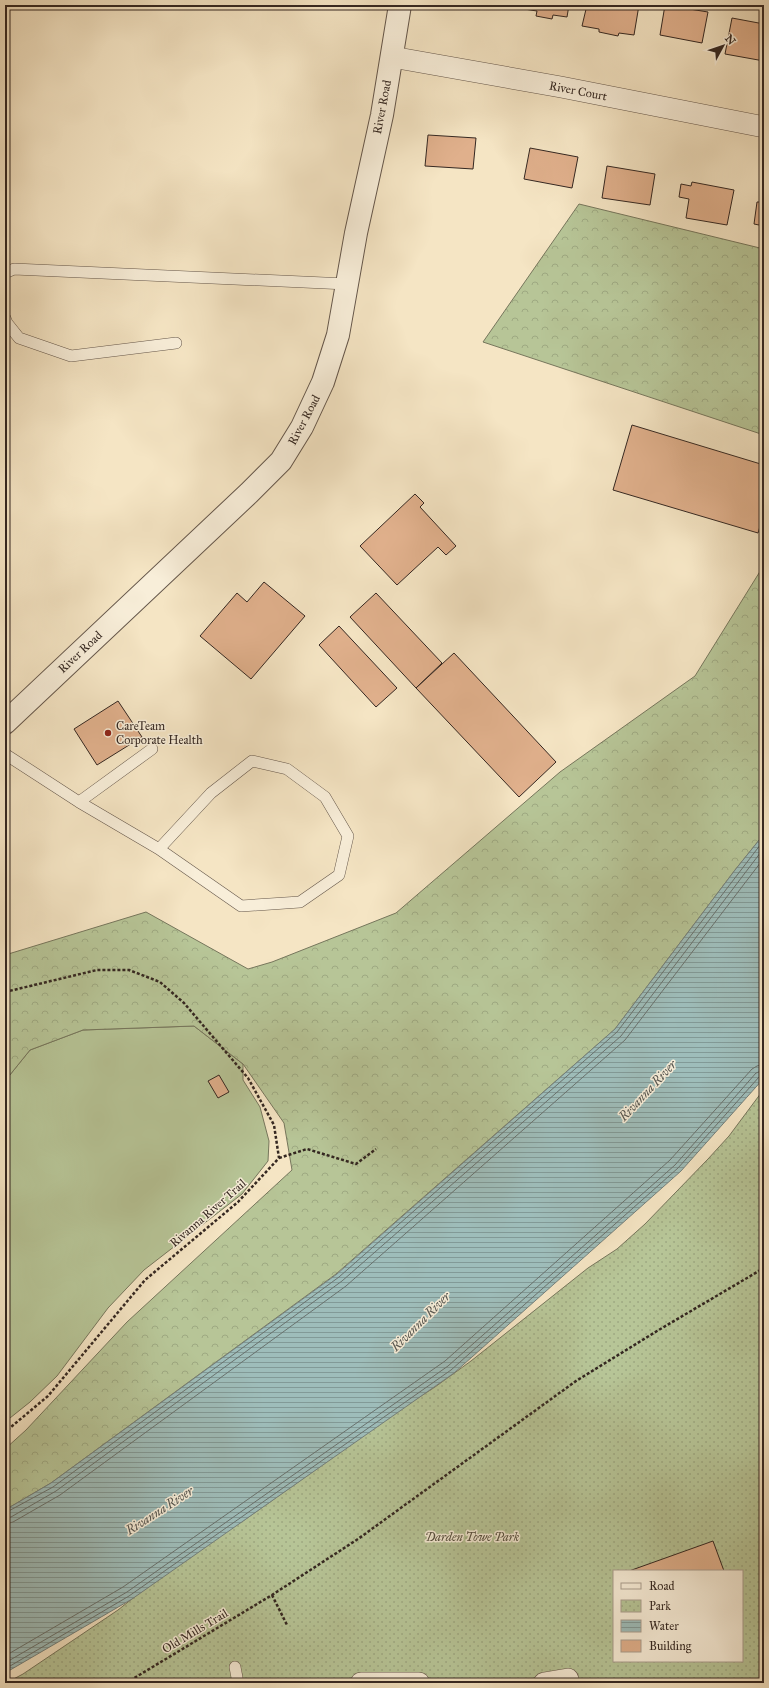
<svg xmlns="http://www.w3.org/2000/svg" width="769" height="1688" font-family="'IM FELL Great Primer',serif">
<defs>
<pattern id="forest-crowns" width="20" height="18" patternUnits="userSpaceOnUse"><rect width="20" height="18" fill="#b7c597"/><path d="M2 6a3 3 0 1 1 6 0M12 15a3 3 0 1 1 6 0" fill="none" stroke="#9ea982"/></pattern>
<pattern id="park-dots" width="8" height="8" patternUnits="userSpaceOnUse"><rect width="8" height="8" fill="#b7c597"/><path d="M2 2h.1M6 6h.1" fill="none" stroke="#9ea982" stroke-width="1.8" stroke-linecap="round"/></pattern>
<pattern id="water-rules" width="6" height="5" patternUnits="userSpaceOnUse"><rect width="6" height="5" fill="#9ebdba"/><path d="M0 2.5h6" fill="none" stroke="#829a97"/></pattern>
</defs>
<rect width="100%" height="100%" fill="#f5e5c4"/>
<filter id="stains"><feTurbulence type="fractalNoise" baseFrequency=".005" numOctaves="4"/><feColorMatrix values="0 0 0 0 .2 0 0 0 0 .09 0 0 0 0 .02 0 0 0 .5 -.17"/></filter>
<radialGradient id="worn" r=".72"><stop offset=".6" stop-color="#630" stop-opacity="0"/><stop offset="1" stop-color="#630" stop-opacity=".3"/></radialGradient>
<path fill="#b7c597" stroke="#76765c" d="M 194,1026 L 243,1064 L 243,1080 L 260,1107 L 269,1141 L 268,1161 L 242,1194 L 144,1270 L 108,1308 L 57,1376 L 30,1402 L 5,1422 L 5,1081 L 30,1050 L 83,1030 Z"/>
<path fill="url(#forest-crowns)" stroke="#76765c" d="M 579,204 L 764,249 L 764,435 L 483,342 Z
M 764,565 L 764,834 L 735,870 L 615,1029 L 336,1274 L 51,1483 L 5,1510 L 5,1449 L 26,1430 L 127,1322 L 292,1170 L 284,1123 L 243,1064 L 194,1026 L 83,1030 L 30,1050 L 5,1081 L 5,955 L 146,912 L 248,969 L 272,962 L 396,913 L 560,772 L 695,676 Z"/>
<path fill="url(#park-dots)" stroke="#76765c" fill-rule="evenodd" d="M 764,1089 L 764,1683 L 6,1683 L 23,1674 L 118,1610 L 182,1559 L 243,1521 L 404,1407 L 435,1387 L 471,1361 L 588,1268 L 617,1249 L 645,1224 L 708,1159 L 729,1136 ZM 614,1571 L 742,1571 L 742,1661 L 614,1661 Z"/>
<path fill="url(#water-rules)" stroke="#74817d" d="M 764,834 L 764,1078 L 681,1171 L 454,1373 L 132,1599 L 5,1673 L 5,1510 L 51,1483 L 337,1274 L 615,1029 L 735,870 Z"/>
<g fill="none" stroke-linecap="round" stroke-linejoin="round">
<path stroke="#69726e" stroke-width="1" d="M 5,1513 L 53,1487 L 339,1277 L 617,1032 L 764,840
M 5,1518 L 11,1517 L 56,1491 L 342,1281 L 621,1036 L 764,848
M 5,1524 L 13,1522 L 60,1495 L 346,1286 L 625,1040 L 764,858
M 5,1656 L 123,1587 L 445,1361 L 670,1160 L 752,1069 L 757,1066 L 764,1064
M 5,1663 L 127,1592 L 448,1366 L 675,1165 L 756,1073 L 764,1070
M 5,1669 L 129,1596 L 451,1370 L 678,1168 L 759,1077 L 764,1075"/>
</g>
<path fill="#e0b08c" stroke="#342721" d="M 486,5 L 507,5 L 506,9 Z
M 524,5 L 569,5 L 567,17 L 553,15 L 552,19 L 536,16 L 537,11 L 524,9 Z
M 587,5 L 639,5 L 634,35 L 619,33 L 618,36 L 599,32 L 599,29 L 582,26 Z
M 665,5 L 708,12 L 702,43 L 660,35 Z
M 732,18 L 764,24 L 764,61 L 725,54 Z
M 428,135 L 476,138 L 473,169 L 425,166 Z
M 530,148 L 578,157 L 572,188 L 524,179 Z
M 607,166 L 655,174 L 650,205 L 602,198 Z
M 692,182 L 734,190 L 727,225 L 686,218 L 689,199 L 679,197 L 681,184 L 691,186 Z
M 761,194 L 764,194 L 764,226 L 754,224 L 757,202 L 760,202 Z
M 632,425 L 764,465 L 764,513 L 758,533 L 613,490 Z
M 415,494 L 424,503 L 420,507 L 456,546 L 446,555 L 438,547 L 397,585 L 360,546 Z
M 264,582 L 305,616 L 251,679 L 200,636 L 237,593 L 247,602 Z
M 376,593 L 442,663 L 416,688 L 350,617 Z
M 339,626 L 397,688 L 376,707 L 319,645 Z
M 454,653 L 556,762 L 519,797 L 416,688 Z
M 118,701 L 142,737 L 97,765 L 74,729 Z
M 219,1075 L 229,1092 L 218,1098 L 208,1081 Z
M 713,1541 L 724,1571 L 629,1571 Z"/>
<g fill="none" stroke-linecap="round" stroke-linejoin="round">
<g stroke="#64564a" stroke-width="12">
<path id="service" d="M 5,273 L 14,269 L 347,284
M 5,318 L 7,323 L 19,338 L 71,356 L 176,343
M 5,754 L 79,802 L 159,849 L 241,906 L 300,902 L 339,875 L 348,836 L 325,797 L 287,769 L 252,761 L 211,793 L 159,849
M 79,802 L 152,749
M 235,1667 L 238,1683"/>
</g>
<g stroke="#64564a" stroke-width="22">
<path id="minor" d="M 392,57 L 561,87 L 764,127
M 361,1683 L 419,1683
M 544,1683 L 568,1679"/>
</g>
<g stroke="#64564a" stroke-width="24">
<path id="tertiary" d="M 5,723 L 249,493 L 281,461 L 302,427 L 323,382 L 338,335 L 356,233 L 382,115 L 400,5"/>
</g>
<path stroke="#342721" stroke-width="2.5" stroke-dasharray="3 2" stroke-linecap="butt" d="M 5,992 L 97,970 L 129,970 L 160,982 L 184,1003 L 248,1078 L 274,1125 L 279,1158 L 238,1202 L 145,1280 L 48,1396 L 5,1432
M 279,1158 L 307,1149 L 356,1164 L 376,1149
M 272,1595 L 287,1625
M 126,1683 L 272,1595 L 358,1539 L 576,1381 L 657,1331 L 764,1268"/>
<use href="#service" stroke="#f8eed9" stroke-width="11"/>
<use href="#minor" stroke="#f8eed9" stroke-width="21"/>
<use href="#tertiary" stroke="#f8eed9" stroke-width="22"/>
</g>
<circle fill="#8f2418" stroke="#f8eed9" stroke-width="1.5" cx="108" cy="733" r="4"/>
<g text-anchor="middle" stroke-width="3" stroke-linejoin="round" paint-order="stroke">
<g font-size="12" fill="#342721" stroke="#f8eed9">
<text transform="translate(578 91) rotate(11)" y="4">River Court</text>
<text transform="translate(382 107) rotate(-79)" y="4">River Road</text>
<text transform="translate(304 420) rotate(-62)" y="4">River Road</text>
<text transform="translate(80 652) rotate(-43)" y="4">River Road</text>
<text transform="translate(208 1213) rotate(-41)" y="4">Rivanna River Trail</text>
<text transform="translate(195 1631) rotate(-31)" y="4">Old Mills Trail</text>
</g>
<g font-size="12" fill="#342721" stroke="#f8eed9" text-anchor="start">
<text x="116" y="730">CareTeam<tspan x="116" dy="14">Corporate Health</tspan></text>
</g>
<g font-size="12" font-style="italic" fill="#554e3e" stroke="#f8eed9">
<text x="472" y="1541">Darden Towe Park</text>
</g>
<g font-size="13" font-style="italic" fill="#54544f" stroke="#f8eed9">
<text transform="translate(647 1090) rotate(-47)" y="5">Rivanna River</text>
<text transform="translate(420 1321) rotate(-45)" y="5">Rivanna River</text>
<text transform="translate(159 1510) rotate(-33)" y="5">Rivanna River</text>
</g>
</g>
<rect width="769" height="1688" fill="none" stroke="#f5e5c4" stroke-width="20"/>
<rect x="6" y="6" width="757" height="1676" fill="none" stroke="#342721" stroke-width="2"/>
<rect x="10" y="10" width="749" height="1668" fill="none" stroke="#342721"/>
<rect x="613" y="1570" width="130" height="92" fill="#f8eed9" stroke="#aa9e8f"/>
<rect x="621" y="1583" width="20" height="6" fill="#f8eed9" stroke="#aa9e8f"/>
<text x="649" y="1590" font-size="12" fill="#342721">Road</text>
<rect x="621" y="1600" width="20" height="12" fill="url(#park-dots)" stroke="#aa9e8f"/>
<text x="649" y="1610" font-size="12" fill="#342721">Park</text>
<rect x="621" y="1620" width="20" height="12" fill="url(#water-rules)" stroke="#aa9e8f"/>
<text x="649" y="1630" font-size="12" fill="#342721">Water</text>
<rect x="621" y="1640" width="20" height="12" fill="#e0b08c" stroke="#aa9e8f"/>
<text x="649" y="1650" font-size="12" fill="#342721">Building</text>
<g transform="translate(723 46) rotate(50)" stroke="#f8eed9" stroke-width="3" paint-order="stroke">
<path d="M0-3L7 15L0 10L-7 15Z" fill="#342721"/>
<text y="-6" font-size="11" font-weight="bold" text-anchor="middle" fill="#342721">N</text>
</g>
<rect width="100%" height="100%" filter="url(#stains)"/>
<rect width="100%" height="100%" fill="url(#worn)"/>
</svg>
